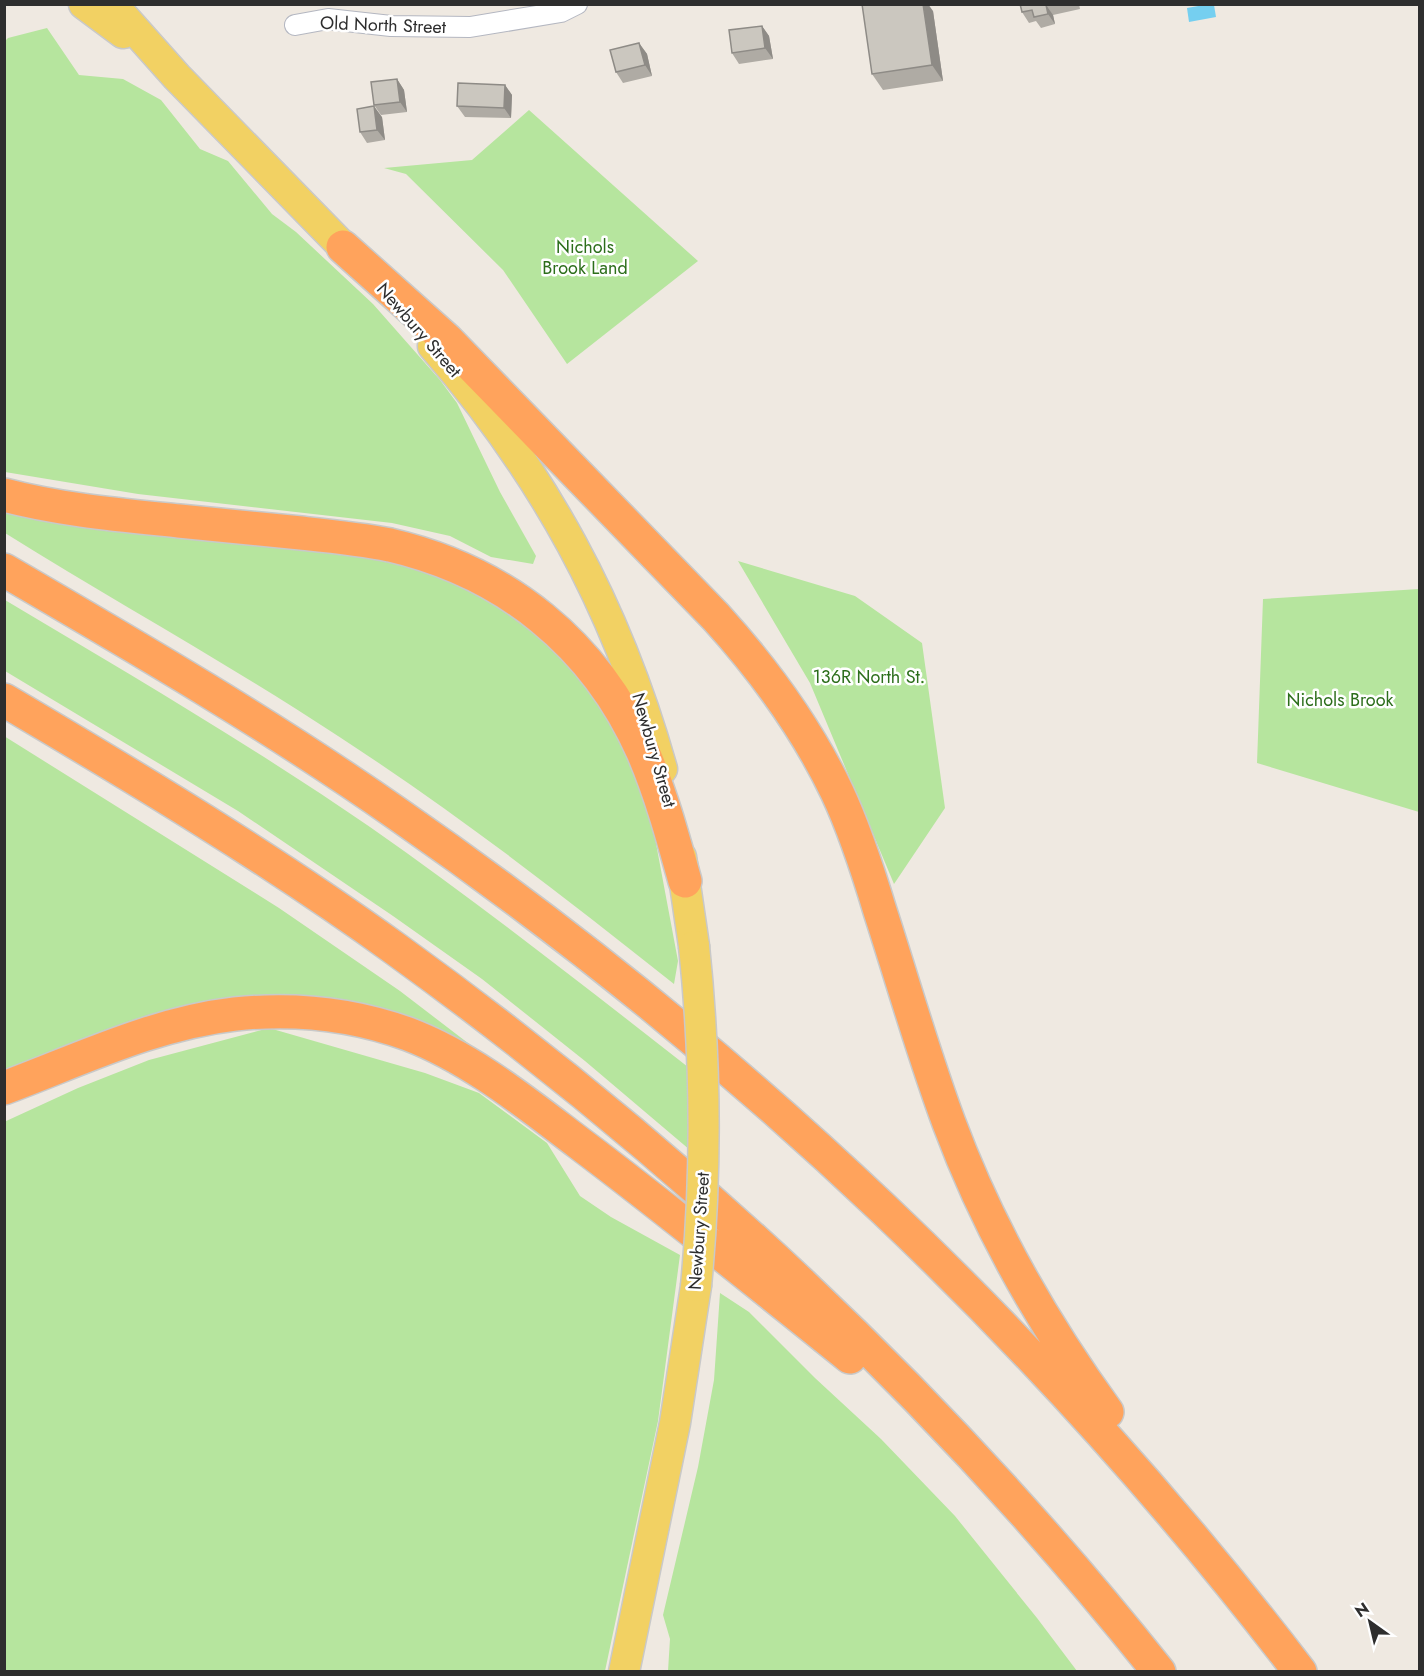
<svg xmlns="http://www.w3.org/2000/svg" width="1424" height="1676" font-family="Jost,sans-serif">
<rect width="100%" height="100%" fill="#efe9e1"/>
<path fill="#b6e59e" d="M 47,28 L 79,75 L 123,79 L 161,100 L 200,149 L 228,161 L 272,214 L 296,232 L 373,304 L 440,380 L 457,403 L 500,492 L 536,556 L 533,564 L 491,557 L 450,536 L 392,523 L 138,494 L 5,472 L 5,41 L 8,38 Z
M 529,110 L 698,261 L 567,364 L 503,270 L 406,174 L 384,168 L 472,160 Z
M 4,503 L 402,559 L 488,593 L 553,644 L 608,711 L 649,806 L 678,961 L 674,984 C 565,897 455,812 338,736 C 229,664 115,602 5,533 Z
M 738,561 L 855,596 L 922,643 L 945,808 L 894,884 L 810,683 Z
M 1419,589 L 1419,812 L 1257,763 L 1263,599 Z
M 5,600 C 128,673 252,746 370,827 C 479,903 583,985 688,1067 L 690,1150 L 585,1061 L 482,979 L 393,916 L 238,811 L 5,671 Z
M 4,736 L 279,908 L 400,991 L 494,1063 L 328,1001 L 5,1075 Z
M 269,1028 L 425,1073 L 479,1093 L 547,1143 L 580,1196 L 611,1217 L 680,1255 L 658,1421 L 605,1671 L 5,1671 L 4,1122 L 78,1088 L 149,1060 Z
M 720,1293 L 749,1312 L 815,1378 L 881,1439 L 955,1516 L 1037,1618 L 1077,1671 L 668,1671 L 670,1639 L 663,1615 L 698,1467 L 714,1380 Z"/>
<path fill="#75cff0" d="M 1204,5 L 1214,5 L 1216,17 L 1189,22 L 1187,8 Z"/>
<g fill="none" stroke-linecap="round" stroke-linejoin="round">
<g stroke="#b4b7c1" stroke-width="22">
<path id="street" d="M 295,25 L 328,19 L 391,26 L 470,27 L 561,12 L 577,4"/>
</g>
<g stroke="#c9c9c9" stroke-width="33">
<path id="primary" d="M 84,4 L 123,33
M 112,4 L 177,77 L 359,263
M 433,346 C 544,474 616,606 662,769
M 681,857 L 694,946
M 624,1672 L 675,1423 L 696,1286"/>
</g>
<g stroke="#c9c9c9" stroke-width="36">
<path id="highway" d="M 343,247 L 447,340 L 716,617 C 764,670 806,727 837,792 C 855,830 868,871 880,911 C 903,982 923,1053 949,1123 C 988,1228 1041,1321 1107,1412
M 4,495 C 61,510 121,515 179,521 C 219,525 260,529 301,533 C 330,536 361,539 390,545 C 506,572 595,644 643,752 C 661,794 673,838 685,881
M 4,570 C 138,648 272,726 399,815 C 741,1052 1047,1341 1300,1672
M 4,700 C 138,779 271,859 397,950 C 681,1155 941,1398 1159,1672
M 4,1088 C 79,1060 155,1023 235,1014 C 293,1008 353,1014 408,1034 C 471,1058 526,1103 579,1143 C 671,1212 760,1285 850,1357"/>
</g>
<use href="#street" stroke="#fff" stroke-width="20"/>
<use href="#primary" stroke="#f2d163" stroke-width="30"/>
<use href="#highway" stroke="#ffa35c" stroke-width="33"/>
<g stroke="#c9c9c9" stroke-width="33" stroke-linecap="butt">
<path id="primary-bridge" d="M 694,946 C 706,1060 707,1172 696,1286"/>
</g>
<use href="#primary-bridge" stroke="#f2d163" stroke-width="30"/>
</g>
<path fill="#afaba4" d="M 1020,4 L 1079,4 L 1080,9 L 1053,15 L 1055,24 L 1041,28 L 1036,21 L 1029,23 L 1022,12 Z
M 933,11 L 943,81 L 883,90 L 872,74 Z
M 762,26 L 769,36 L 773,59 L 739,64 L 732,53 Z
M 639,43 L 647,54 L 652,76 L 623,83 L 616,72 Z
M 397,79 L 404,90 L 407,112 L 381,115 L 374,105 Z
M 505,85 L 512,95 L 511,118 L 465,117 L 457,106 Z
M 382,117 L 385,140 L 367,143 L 360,132 Z"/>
<path fill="#8e8b86" d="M 923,4 L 928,4 L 933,11 L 943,81 L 932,65 Z
M 1046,5 L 1053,15 L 1055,24 L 1048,14 Z
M 762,26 L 769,36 L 773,59 L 765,48 Z
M 639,43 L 647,54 L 652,76 L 645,65 Z
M 397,79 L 404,90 L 407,112 L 400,102 Z
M 505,85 L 512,95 L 511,118 L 504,108 Z
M 374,106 L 382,117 L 385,140 L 377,130 Z"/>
<path fill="#cbc7bf" stroke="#8e8b86" stroke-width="1.5" d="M 862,4 L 923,4 L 932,65 L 872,74 Z
M 1020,4 L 1047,4 L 1046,5 L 1048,14 L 1034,17 L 1032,10 L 1022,12 Z
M 762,26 L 765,48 L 732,53 L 729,30 Z
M 639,43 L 645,65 L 616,72 L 610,50 Z
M 397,79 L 400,102 L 374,105 L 371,82 Z
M 458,83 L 505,85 L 504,108 L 457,106 Z
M 374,106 L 377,130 L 360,132 L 357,109 Z"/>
<g text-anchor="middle" stroke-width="5" stroke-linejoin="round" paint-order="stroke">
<g font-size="18" fill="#2e2e2e" stroke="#fff">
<text transform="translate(383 25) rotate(2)" y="6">Old North Street</text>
<text transform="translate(419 330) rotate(49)" y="6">Newbury Street</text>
<text transform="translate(654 750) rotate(74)" y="6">Newbury Street</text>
<text transform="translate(699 1231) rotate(-86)" y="6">Newbury Street</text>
</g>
<g font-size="18" fill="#2c6e1b" stroke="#fff">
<text x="585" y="253">Nichols<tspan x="585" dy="21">Brook Land</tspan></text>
<text x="869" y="683">136R North St.</text>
<text x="1340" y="706">Nichols Brook</text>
</g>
</g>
<rect width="1424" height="1676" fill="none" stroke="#2e2e2e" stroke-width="12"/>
<g transform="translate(1370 1622) rotate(326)" stroke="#ffffff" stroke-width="4.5" paint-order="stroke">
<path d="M0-4.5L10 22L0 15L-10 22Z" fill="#2e2e2e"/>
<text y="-9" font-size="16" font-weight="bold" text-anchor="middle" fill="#2e2e2e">N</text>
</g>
</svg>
